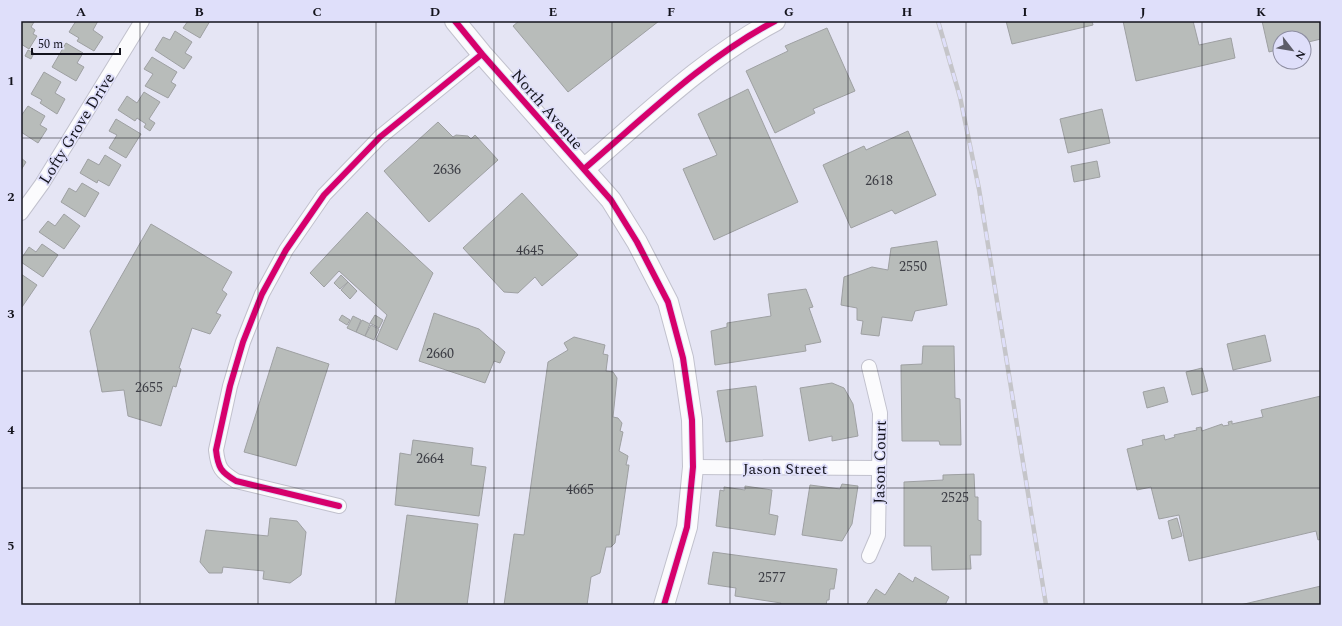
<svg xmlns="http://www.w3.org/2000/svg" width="1342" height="626" font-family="Spectral,serif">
<rect width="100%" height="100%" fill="#e5e5f4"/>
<path fill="#b8bcba" stroke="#9ea0a2" d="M 21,21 L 34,22 L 31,27 L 35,30 L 33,34 L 37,36 L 29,49 L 21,44 Z
M 76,21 L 98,21 L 93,30 L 103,37 L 94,51 L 77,41 L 79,38 L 69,32 Z
M 188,21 L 210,21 L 200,38 L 183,28 Z
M 519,21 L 659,21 L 568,92 L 513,26 Z
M 1006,21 L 1092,21 L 1093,25 L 1012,44 Z
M 1123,21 L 1193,21 L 1199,45 L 1231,38 L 1235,58 L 1136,81 Z
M 1262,21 L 1321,21 L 1321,39 L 1304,43 L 1304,38 L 1280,38 L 1280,49 L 1269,52 Z
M 827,28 L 855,91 L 813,109 L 815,113 L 775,133 L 746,71 L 788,51 L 785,46 Z
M 175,31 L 192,42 L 185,53 L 192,57 L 184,69 L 155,50 L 163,37 L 170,40 Z
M 66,43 L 83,53 L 77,63 L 84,67 L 76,81 L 52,67 Z
M 28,50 L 34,53 L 31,59 L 25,56 Z
M 152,57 L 177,72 L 171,82 L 176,85 L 168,98 L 145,86 L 153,74 L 144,69 Z
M 44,72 L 61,82 L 55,93 L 65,99 L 57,114 L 40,103 L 42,100 L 31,94 Z
M 748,89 L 798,202 L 714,240 L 683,169 L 717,155 L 698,114 Z
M 144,92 L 160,102 L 149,119 L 155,123 L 150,131 L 144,127 L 146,124 L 137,118 L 135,121 L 118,110 L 127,96 L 137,103 Z
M 28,106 L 45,116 L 40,125 L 47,129 L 38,143 L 21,132 L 21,116 Z
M 1102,109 L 1110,143 L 1068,153 L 1060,119 Z
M 116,119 L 141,134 L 126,158 L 109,148 L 117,135 L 109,131 Z
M 438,122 L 453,137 L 456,135 L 468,136 L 471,139 L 475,135 L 498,160 L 429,222 L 384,171 Z
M 908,131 L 936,195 L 895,214 L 892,210 L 851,228 L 823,165 L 864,146 L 866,150 Z
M 105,155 L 121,165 L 109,186 L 98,180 L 97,183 L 80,173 L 88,159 L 99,165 Z
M 21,158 L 26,162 L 21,170 Z
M 1097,161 L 1100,177 L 1074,182 L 1071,166 Z
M 82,183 L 99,193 L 85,217 L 61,202 L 69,188 L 76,192 Z
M 522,193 L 578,255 L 542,286 L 535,277 L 518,293 L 504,292 L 463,248 Z
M 367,212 L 433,273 L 397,350 L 376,340 L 387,315 L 339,271 L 324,287 L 310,273 Z
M 64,214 L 80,226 L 64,249 L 39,232 L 48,221 L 55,226 Z
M 151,224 L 232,272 L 222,290 L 227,294 L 216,313 L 221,315 L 210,334 L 192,328 L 179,368 L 181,369 L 176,387 L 173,386 L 161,426 L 128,416 L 124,390 L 102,392 L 90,331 Z
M 937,241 L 947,305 L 915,311 L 912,321 L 882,317 L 879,336 L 861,334 L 863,321 L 857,320 L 857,308 L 841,305 L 844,277 L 872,267 L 888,270 L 891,248 Z
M 42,244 L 58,255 L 43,277 L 21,262 L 21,259 L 29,247 L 36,252 Z
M 21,274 L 37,285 L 22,307 L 21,306 Z
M 341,275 L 348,282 L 340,289 L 334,283 Z
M 348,282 L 357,291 L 350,299 L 341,290 Z
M 806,289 L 813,307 L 809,308 L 821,342 L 805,345 L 806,351 L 715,365 L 711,331 L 727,327 L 727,323 L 771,316 L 768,294 Z
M 434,313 L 479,329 L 505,352 L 500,363 L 494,361 L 485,383 L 419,361 Z
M 342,315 L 350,320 L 347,325 L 339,320 Z
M 375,315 L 383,320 L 379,328 L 370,323 Z
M 353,316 L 361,320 L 356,332 L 347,328 Z
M 362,320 L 370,324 L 365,336 L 356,332 Z
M 371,325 L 379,329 L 374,340 L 365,336 Z
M 1265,335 L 1271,361 L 1233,370 L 1227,344 Z
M 574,337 L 605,345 L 603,354 L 608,355 L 606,371 L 613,372 L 617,378 L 613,417 L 618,418 L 622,423 L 620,431 L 623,432 L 619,451 L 628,456 L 626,465 L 629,465 L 619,535 L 616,535 L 615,543 L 611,547 L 606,547 L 600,573 L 591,577 L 587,605 L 504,605 L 514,534 L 524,535 L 548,362 L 568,350 L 564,343 Z
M 923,346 L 954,346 L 955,398 L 960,399 L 961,445 L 940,445 L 939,441 L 902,441 L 901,365 L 922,364 Z
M 277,347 L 329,364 L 296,466 L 244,452 Z
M 1202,368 L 1208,391 L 1192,395 L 1186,372 Z
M 832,383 L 844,388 L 853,404 L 858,436 L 832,441 L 832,436 L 809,441 L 800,388 Z
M 756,386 L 763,436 L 726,442 L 717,391 Z
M 1164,387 L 1168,402 L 1147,408 L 1143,392 Z
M 1321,396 L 1321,539 L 1318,540 L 1316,531 L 1189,561 L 1179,515 L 1159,519 L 1151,487 L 1137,490 L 1127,449 L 1143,445 L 1142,440 L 1164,435 L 1165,440 L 1175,437 L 1174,435 L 1197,430 L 1196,428 L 1201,427 L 1202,431 L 1222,424 L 1223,426 L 1229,425 L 1228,422 L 1232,421 L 1232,424 L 1263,417 L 1261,410 Z
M 413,440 L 473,448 L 471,465 L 486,467 L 479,516 L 395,505 L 400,453 L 411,455 Z
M 974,474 L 975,497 L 978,497 L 978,520 L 981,521 L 981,555 L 970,555 L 971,569 L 932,570 L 931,546 L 904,546 L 904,482 L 943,480 L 943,475 Z
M 842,484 L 858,486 L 852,524 L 842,541 L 802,535 L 810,485 L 840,489 Z
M 745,486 L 772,490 L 769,514 L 778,516 L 775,535 L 716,526 L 720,490 L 724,491 L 724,487 L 745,490 Z
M 407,515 L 478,524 L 467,605 L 395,605 Z
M 270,518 L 297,521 L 306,532 L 301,575 L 290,583 L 263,579 L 264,571 L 223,567 L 222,573 L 209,573 L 200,562 L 206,530 L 268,536 Z
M 1177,518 L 1182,536 L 1172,539 L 1168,521 Z
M 713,552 L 837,569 L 834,589 L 830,589 L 829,600 L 827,600 L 826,605 L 780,605 L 781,603 L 735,596 L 736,588 L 708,584 Z
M 899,573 L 913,582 L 915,577 L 949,597 L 945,605 L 866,605 L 876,589 L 885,595 Z
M 1321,586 L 1321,605 L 1240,605 Z"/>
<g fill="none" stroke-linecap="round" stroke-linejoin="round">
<g stroke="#c1c1cd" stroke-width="16">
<path id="street" d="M 21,213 L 42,184 L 142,21
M 869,367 L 880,413 L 878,535 L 869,556
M 693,467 L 878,468
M 339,506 L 236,481 C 221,472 218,468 216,450 L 230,386 L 243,342 L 262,294 L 286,250 L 324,195 L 380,137 L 482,54"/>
</g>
<g stroke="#c1c1cd" stroke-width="22">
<path id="secondary" d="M 455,21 L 482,54 L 611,200 L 637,242 L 668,302 L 683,358 L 692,420 L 693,467 L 687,527 L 664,605
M 584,169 C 645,117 703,59 775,21"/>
</g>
<use href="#street" stroke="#fbfbfd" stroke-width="14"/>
<use href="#secondary" stroke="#fbfbfd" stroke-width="20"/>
<g stroke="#c5c5c9" stroke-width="4.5">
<path id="rail" d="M 938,21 L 960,97 L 979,189 L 1046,605"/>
</g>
<use href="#rail" stroke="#dfdffa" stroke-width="3" stroke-dasharray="9" stroke-linecap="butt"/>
<g stroke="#dfdffa" stroke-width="8">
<path id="cycleway" d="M 455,21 L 482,54 L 611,200 L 637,242 L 668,302 L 683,358 L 692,420 L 693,467 L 687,527 L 664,605
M 584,169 C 645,117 703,59 775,21
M 339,506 L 236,481 C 221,472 218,468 216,450 L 230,386 L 243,342 L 262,294 L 286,250 L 324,195 L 380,137 L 482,54"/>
</g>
<use href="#cycleway" stroke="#d6006c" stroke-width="6"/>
</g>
<path fill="none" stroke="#13131c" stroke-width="1" stroke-opacity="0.55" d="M 140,21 L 140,605M 258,21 L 258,605M 376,21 L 376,605M 494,21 L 494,605M 612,21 L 612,605M 730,21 L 730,605M 848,21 L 848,605M 966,21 L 966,605M 1084,21 L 1084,605M 1202,21 L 1202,605M 21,138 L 1321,138M 21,255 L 1321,255M 21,371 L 1321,371M 21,488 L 1321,488"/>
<g text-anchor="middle" stroke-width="3.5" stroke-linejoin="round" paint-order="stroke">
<g font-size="14" fill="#3c3d44">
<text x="447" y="174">2636</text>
<text x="879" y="185">2618</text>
<text x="530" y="255">4645</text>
<text x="913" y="271">2550</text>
<text x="440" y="358">2660</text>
<text x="149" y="392">2655</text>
<text x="430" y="463">2664</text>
<text x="580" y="494">4665</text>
<text x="955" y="502">2525</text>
<text x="772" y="582">2577</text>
</g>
<g font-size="16" fill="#13131c" stroke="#dfdffa">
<text transform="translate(548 109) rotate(49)" y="6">North Avenue</text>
<text transform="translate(76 128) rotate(-58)" y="6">Lofty Grove Drive</text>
<text transform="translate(879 462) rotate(-89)" y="6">Jason Court</text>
<text x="785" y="474">Jason Street</text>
</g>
</g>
<rect width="1342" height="626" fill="none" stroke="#dfdffa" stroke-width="44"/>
<g transform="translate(1292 50) rotate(121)"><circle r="19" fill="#dfdffa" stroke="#8d8da1"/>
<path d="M0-3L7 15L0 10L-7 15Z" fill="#5c5c68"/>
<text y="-6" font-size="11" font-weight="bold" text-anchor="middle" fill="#13131c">N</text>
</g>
<path d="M32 48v6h88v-6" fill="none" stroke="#13131c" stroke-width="2"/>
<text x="38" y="48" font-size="12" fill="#13131c" stroke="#dfdffa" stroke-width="3" paint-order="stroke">50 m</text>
<rect x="22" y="22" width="1298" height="582" fill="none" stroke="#13131c" stroke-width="1.5"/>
<g font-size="13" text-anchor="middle" font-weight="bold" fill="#13131c">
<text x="81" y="16">A</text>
<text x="199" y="16">B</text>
<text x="317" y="16">C</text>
<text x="435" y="16">D</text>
<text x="553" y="16">E</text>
<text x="671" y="16">F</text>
<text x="789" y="16">G</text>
<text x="907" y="16">H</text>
<text x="1025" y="16">I</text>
<text x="1143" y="16">J</text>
<text x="1261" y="16">K</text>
<text x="11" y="85">1</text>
<text x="11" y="201">2</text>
<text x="11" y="318">3</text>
<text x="11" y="434">4</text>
<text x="11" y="550">5</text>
</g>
</svg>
